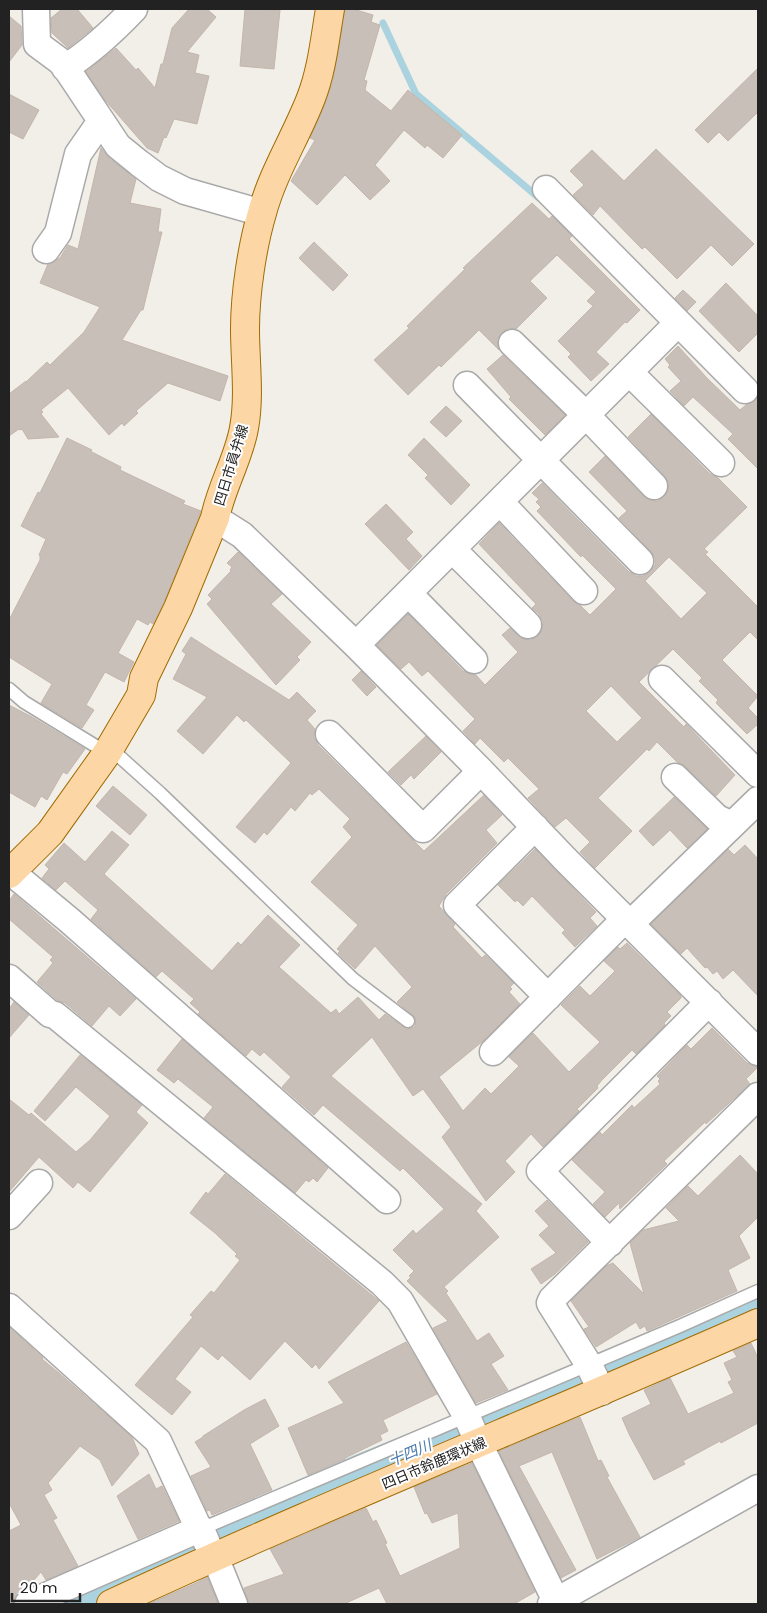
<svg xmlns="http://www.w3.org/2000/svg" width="767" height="1613" font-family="Poppins,'Noto Sans JP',sans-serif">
<rect width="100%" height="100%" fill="#f2efe9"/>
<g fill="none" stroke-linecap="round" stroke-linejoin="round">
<path stroke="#aad3df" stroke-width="7" d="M 383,23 L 416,94 L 539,198"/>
<path stroke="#aad3df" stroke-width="40" d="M 65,1604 L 361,1474 L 528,1406 L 758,1307"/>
</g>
<path fill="#c7bfb8" stroke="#c4b6ab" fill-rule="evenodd" d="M 62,9 L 77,9 L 93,28 L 68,48 L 52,33 L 51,18 Z
M 189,9 L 207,9 L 216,17 L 187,52 L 199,55 L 195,73 L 209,76 L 197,124 L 174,119 L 166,138 L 164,137 L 158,153 L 147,148 L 105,100 L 86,72 L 116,48 L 136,70 L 138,68 L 155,88 L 161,64 L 163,64 L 172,28 Z
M 245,9 L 280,10 L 274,69 L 240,66 Z
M 345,9 L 353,9 L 373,15 L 371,22 L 380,25 L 364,80 L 367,81 L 365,90 L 391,111 L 408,90 L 462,135 L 443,158 L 427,145 L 425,148 L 404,130 L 375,165 L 390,181 L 370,200 L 345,175 L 317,205 L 291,181 L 315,140 L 310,138 L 325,104 L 333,80 Z
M 9,16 L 21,26 L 22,45 L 9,62 Z
M 758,68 L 758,112 L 728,141 L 719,132 L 708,143 L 695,130 Z
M 9,94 L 39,110 L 23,139 L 9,132 Z
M 101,148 L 109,158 L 136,179 L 130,203 L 161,209 L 158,232 L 162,232 L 143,310 L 141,310 L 122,340 L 228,376 L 220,401 L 168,383 L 136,411 L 138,413 L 124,426 L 122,423 L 109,435 L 68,388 L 41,410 L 43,412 L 41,414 L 59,437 L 28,439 L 22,429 L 20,430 L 19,429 L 9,436 L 9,394 L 26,381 L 26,382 L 47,362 L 50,365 L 84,332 L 100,307 L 40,283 L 48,264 L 60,258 L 68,245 L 78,249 Z
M 656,149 L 754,244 L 732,266 L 711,245 L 677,279 L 645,247 L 642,249 L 600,206 L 593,215 L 573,195 L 584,185 L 570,171 L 592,150 L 624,181 Z
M 532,203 L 549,219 L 552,216 L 572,236 L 569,239 L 640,310 L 627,323 L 625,322 L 596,352 L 609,364 L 591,381 L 568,357 L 571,354 L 558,341 L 593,306 L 587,301 L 596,292 L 557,255 L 530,281 L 547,298 L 516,329 L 507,329 L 501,333 L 497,340 L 499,350 L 479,330 L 441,367 L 439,365 L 408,395 L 374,360 L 409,328 L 407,326 L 465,269 L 463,268 Z
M 314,242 L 348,275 L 333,291 L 299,258 Z
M 726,283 L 758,316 L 758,333 L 739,352 L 699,311 Z
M 683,290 L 696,302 L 687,311 L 675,298 Z
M 678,346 L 707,378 L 740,410 L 746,405 L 755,401 L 758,396 L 758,469 L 728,439 L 733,434 L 693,397 L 684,406 L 670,391 L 681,381 L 668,367 L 670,365 L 665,359 Z
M 503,355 L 565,415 L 545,435 L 509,399 L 511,397 L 487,369 Z
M 446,406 L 462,421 L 446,437 L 430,422 Z
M 651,414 L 710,474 L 718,478 L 747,507 L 704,549 L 708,552 L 705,554 L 758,607 L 758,640 L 750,632 L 722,660 L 758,696 L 748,708 L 758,718 L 758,724 L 747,734 L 716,703 L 718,700 L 699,681 L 702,678 L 673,649 L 639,682 L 684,727 L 686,724 L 735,775 L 716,796 L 685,766 L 677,762 L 657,742 L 649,751 L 647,749 L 598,798 L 632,831 L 595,868 L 580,852 L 590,842 L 566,818 L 555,827 L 528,798 L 539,789 L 508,758 L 504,762 L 480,738 L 475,744 L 463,731 L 475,719 L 428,671 L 422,676 L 409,662 L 401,669 L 377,645 L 408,614 L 463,671 L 470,674 L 476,675 L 485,685 L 518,652 L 502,635 L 510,628 L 524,639 L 531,640 L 538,636 L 542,629 L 543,622 L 539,614 L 532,608 L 536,604 L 479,544 L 499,523 L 573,601 L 580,605 L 590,615 L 616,589 L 582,555 L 581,557 L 537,511 L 541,507 L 536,502 L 539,499 L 532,493 L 542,483 L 629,572 L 636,576 L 643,576 L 650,572 L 655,565 L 655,558 L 651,551 L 619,518 L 627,511 L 589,472 L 605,456 L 644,497 L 650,500 L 657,501 L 664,497 L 668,490 L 669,483 L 665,476 L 628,437 ZM 669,557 L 707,593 L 681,619 L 645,581 ZM 611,686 L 642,718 L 617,742 L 586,711 Z
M 67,438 L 92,450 L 90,451 L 121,467 L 120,470 L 185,501 L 183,504 L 201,511 L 164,602 L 153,624 L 150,622 L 148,625 L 137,619 L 118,653 L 134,662 L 124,682 L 105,672 L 86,705 L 94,710 L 82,728 L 41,703 L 52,684 L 9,657 L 9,620 L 40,560 L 40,556 L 39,555 L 46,539 L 21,526 L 38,492 L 40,493 Z
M 424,438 L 470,485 L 451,505 L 425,478 L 428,475 L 408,455 Z
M 386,504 L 413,532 L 406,539 L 422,556 L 409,570 L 365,524 Z
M 238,552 L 282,594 L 271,604 L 311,642 L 297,657 L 300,660 L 276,685 L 207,604 L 212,599 L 208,595 L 231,571 L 230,570 L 232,567 L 227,563 Z
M 191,637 L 289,700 L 297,692 L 316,711 L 307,720 L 315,729 L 314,737 L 318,745 L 424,851 L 484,795 L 502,815 L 486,830 L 497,843 L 446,894 L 439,906 L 455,924 L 453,927 L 482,958 L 485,955 L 514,983 L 510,987 L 512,989 L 509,992 L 520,1004 L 483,1041 L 439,1077 L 463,1111 L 485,1088 L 491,1094 L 519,1066 L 509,1057 L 533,1033 L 569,1072 L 600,1042 L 561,1005 L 580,986 L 590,996 L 615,971 L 604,961 L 618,947 L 620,949 L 627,943 L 681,996 L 681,998 L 667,1012 L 671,1016 L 664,1023 L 665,1025 L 636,1054 L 632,1050 L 602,1080 L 597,1086 L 598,1088 L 577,1109 L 579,1111 L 543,1147 L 531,1134 L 505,1161 L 515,1172 L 486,1201 L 442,1137 L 451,1127 L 423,1089 L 413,1096 L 372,1037 L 331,1076 L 482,1204 L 476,1211 L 499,1237 L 444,1287 L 448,1291 L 446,1293 L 477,1341 L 489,1333 L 504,1356 L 491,1364 L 508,1390 L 476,1403 L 433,1328 L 448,1321 L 407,1281 L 411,1277 L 409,1276 L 414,1271 L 393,1250 L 413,1230 L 416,1234 L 444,1209 L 403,1168 L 400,1171 L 323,1105 L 314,1115 L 282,1087 L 291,1077 L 264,1052 L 260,1056 L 252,1049 L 246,1056 L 198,1014 L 200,1012 L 190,1003 L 194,999 L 162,971 L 156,977 L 91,919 L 98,910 L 65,881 L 56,890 L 42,878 L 49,869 L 45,865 L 64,843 L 85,862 L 112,831 L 129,845 L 104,874 L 212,971 L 238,942 L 241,945 L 268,915 L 300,945 L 279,967 L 331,1013 L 336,1009 L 339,1014 L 358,997 L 379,1020 L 385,1014 L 406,1029 L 412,1028 L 415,1026 L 415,1017 L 397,1002 L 412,987 L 375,946 L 355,969 L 338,953 L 340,951 L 337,949 L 358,925 L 311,882 L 352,837 L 343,827 L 350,819 L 319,789 L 312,795 L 310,793 L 295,811 L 291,807 L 267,835 L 264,832 L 255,843 L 236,827 L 291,763 L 246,720 L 244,722 L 237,715 L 203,754 L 177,731 L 207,697 L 173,679 L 186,654 L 182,651 Z
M 361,671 L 376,687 L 367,696 L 352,680 Z
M 9,705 L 32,717 L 85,749 L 67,774 L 63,772 L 47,800 L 41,796 L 35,807 L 9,792 Z
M 426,736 L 441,752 L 414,779 L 411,775 L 401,785 L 388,772 Z
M 113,786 L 147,815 L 130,835 L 96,806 Z
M 674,797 L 707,829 L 687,848 L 670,830 L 653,846 L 639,831 Z
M 745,845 L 758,859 L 758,996 L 733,970 L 723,979 L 717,971 L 713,974 L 707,967 L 705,968 L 687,948 L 681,954 L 651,924 L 728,849 L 734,855 Z
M 535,849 L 596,912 L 590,918 L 597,926 L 575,947 L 562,933 L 565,930 L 532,896 L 523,906 L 517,900 L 515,902 L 498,885 Z
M 14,894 L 136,999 L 120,1016 L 109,1006 L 92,1026 L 65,1003 L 57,1000 L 37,982 L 53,963 L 50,960 L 53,957 L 9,919 L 9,901 Z
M 14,1002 L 29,1015 L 9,1038 L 9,1009 Z
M 712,1028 L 747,1063 L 758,1067 L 746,1079 L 750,1084 L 706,1124 L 705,1122 L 664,1161 L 667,1164 L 620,1209 L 619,1203 L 605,1217 L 593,1204 L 605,1192 L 572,1160 L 600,1132 L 602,1135 L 632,1105 L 634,1108 L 660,1084 L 658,1081 L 660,1079 L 657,1076 L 687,1045 L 691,1049 Z
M 182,1039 L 328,1168 L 317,1182 L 313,1178 L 309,1182 L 306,1180 L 295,1193 L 204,1118 L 213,1107 L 178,1079 L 174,1083 L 157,1070 Z
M 80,1055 L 142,1105 L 136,1112 L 148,1123 L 90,1192 L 78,1182 L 73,1188 L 39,1157 L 9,1192 L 9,1099 L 29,1115 L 31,1113 L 76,1152 L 90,1140 L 110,1116 L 76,1087 L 45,1121 L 34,1111 Z
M 740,1155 L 758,1174 L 758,1217 L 739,1236 L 750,1258 L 728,1270 L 737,1291 L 647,1331 L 645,1326 L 640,1329 L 636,1322 L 596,1347 L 584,1329 L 589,1327 L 571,1301 L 606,1266 L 613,1263 L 644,1294 L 630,1243 L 643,1230 L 679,1221 L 666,1208 L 688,1186 L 698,1196 Z
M 225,1174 L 379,1301 L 319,1369 L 316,1364 L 312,1368 L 285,1341 L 250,1380 L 222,1355 L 218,1360 L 201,1346 L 175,1379 L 191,1392 L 172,1415 L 135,1385 L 193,1317 L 190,1315 L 211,1291 L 214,1293 L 240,1260 L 235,1256 L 237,1254 L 215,1233 L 190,1213 L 206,1192 L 208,1194 Z
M 547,1200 L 588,1242 L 555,1274 L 541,1284 L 531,1269 L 556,1253 L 539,1235 L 549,1226 L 535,1211 Z
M 9,1327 L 43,1358 L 42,1359 L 59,1373 L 132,1437 L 139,1454 L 112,1486 L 100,1460 L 80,1446 L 48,1483 L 52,1490 L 44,1495 L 57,1518 L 53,1520 L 78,1566 L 46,1580 L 41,1572 L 27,1588 L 16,1595 L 13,1604 L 9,1604 L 9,1531 L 21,1525 L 9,1503 Z
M 406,1342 L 437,1394 L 383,1420 L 388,1431 L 380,1435 L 382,1440 L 345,1458 L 345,1459 L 308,1475 L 288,1428 L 344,1403 L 328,1382 Z
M 751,1343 L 758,1358 L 758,1423 L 721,1443 L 720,1441 L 683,1461 L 685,1464 L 654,1480 L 630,1436 L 622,1418 L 651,1404 L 644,1390 L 670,1378 L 688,1414 L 734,1393 L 728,1382 L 732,1380 L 724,1363 L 737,1357 L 733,1351 Z
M 265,1399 L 279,1426 L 250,1444 L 272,1490 L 212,1515 L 210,1510 L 207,1511 L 191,1476 L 211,1467 L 195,1442 L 203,1437 L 203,1436 L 244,1410 Z
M 580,1417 L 598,1461 L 601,1460 L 609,1476 L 607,1477 L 640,1537 L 597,1559 L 552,1452 L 519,1466 L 576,1570 L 561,1578 L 499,1451 Z
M 472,1463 L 535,1592 L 514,1604 L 387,1604 L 379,1588 L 344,1604 L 249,1604 L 244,1588 L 284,1574 L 270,1549 L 366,1508 L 373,1522 L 376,1520 L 387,1543 L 385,1544 L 400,1576 L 460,1548 L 458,1513 L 432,1523 L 427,1513 L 425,1514 L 414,1487 Z
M 149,1474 L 156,1489 L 162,1486 L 179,1521 L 138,1539 L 117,1496 Z
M 207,1577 L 218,1604 L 148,1604 L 198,1582 Z"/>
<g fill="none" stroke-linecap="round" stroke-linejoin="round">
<g stroke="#a9a9a9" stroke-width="15">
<path id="service" d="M 9,689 L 24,702 L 107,753
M 110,748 L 160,793 L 353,979 L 408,1021
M 201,1529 L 680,1326 L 758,1291"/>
</g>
<g stroke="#a9a9a9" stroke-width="29">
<path id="minor" d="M 36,9 L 37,44 L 60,61 L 68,71 L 118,146 L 139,163 L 159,178 L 185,191 L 262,213
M 65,68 C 90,52 114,30 134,9
M 546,189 L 745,390
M 46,250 L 58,233 L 78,154 L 101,121
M 512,343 L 586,415 L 654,486
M 629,372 L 721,463
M 467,385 L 640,561
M 500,502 L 584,591
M 215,518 L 242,535 L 356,645 L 481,771 L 565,859 L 758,1052
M 452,549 L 528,625
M 408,593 L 474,660
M 356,645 L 678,323
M 662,679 L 758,774
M 329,734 L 423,829 L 481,771
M 675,777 L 717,818 L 732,825
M 535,827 L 457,905 L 548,997
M 11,872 L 69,920 L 387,1200
M 630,924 L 758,800
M 9,978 L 50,1014 L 55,1015 L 382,1283 L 400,1301 L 467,1417 L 478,1442 L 556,1601 L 560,1604
M 493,1052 L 625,919
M 9,1216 L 39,1183
M 610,1243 L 540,1171 L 709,1002
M 9,1307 L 158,1441 L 199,1529
M 602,1392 L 589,1365 L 550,1303 L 552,1299 L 758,1096
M 215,1557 L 234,1604
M 28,1604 L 199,1529 L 201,1529 L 207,1543
M 551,1604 L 758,1488"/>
</g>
<g stroke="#a06b00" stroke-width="30">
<path id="primary" d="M 9,874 L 50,833 L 107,753 L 141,695 L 144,678 L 178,608 L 215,518 C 221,487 239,458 244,428 C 250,396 245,362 245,329 C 245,294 252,247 262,213 C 273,172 296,137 311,98 C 322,70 325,38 330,9
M 111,1604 C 324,1505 543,1418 758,1323"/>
</g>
<use href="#service" stroke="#fff" stroke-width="12"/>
<use href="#minor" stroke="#fff" stroke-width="26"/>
<use href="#primary" stroke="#fcd6a4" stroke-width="28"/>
</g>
<g text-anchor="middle" stroke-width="4" stroke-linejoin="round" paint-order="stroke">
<g font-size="14" fill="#222" stroke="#fff">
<text transform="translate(231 465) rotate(-73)" y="5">四日市員弁線</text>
<text transform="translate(434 1463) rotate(-23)" y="5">四日市鈴鹿環状線</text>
</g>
<g font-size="15" font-style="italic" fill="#4a7aab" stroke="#fff">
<text transform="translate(410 1453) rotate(-23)" y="5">十四川</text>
</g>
</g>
<rect width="767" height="1613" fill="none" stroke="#222222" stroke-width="20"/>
<path d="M12 1593v8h68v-8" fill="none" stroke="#222222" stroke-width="2.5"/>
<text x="20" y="1593" font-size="15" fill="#222222" stroke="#ffffff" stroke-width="4" paint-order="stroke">20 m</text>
</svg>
